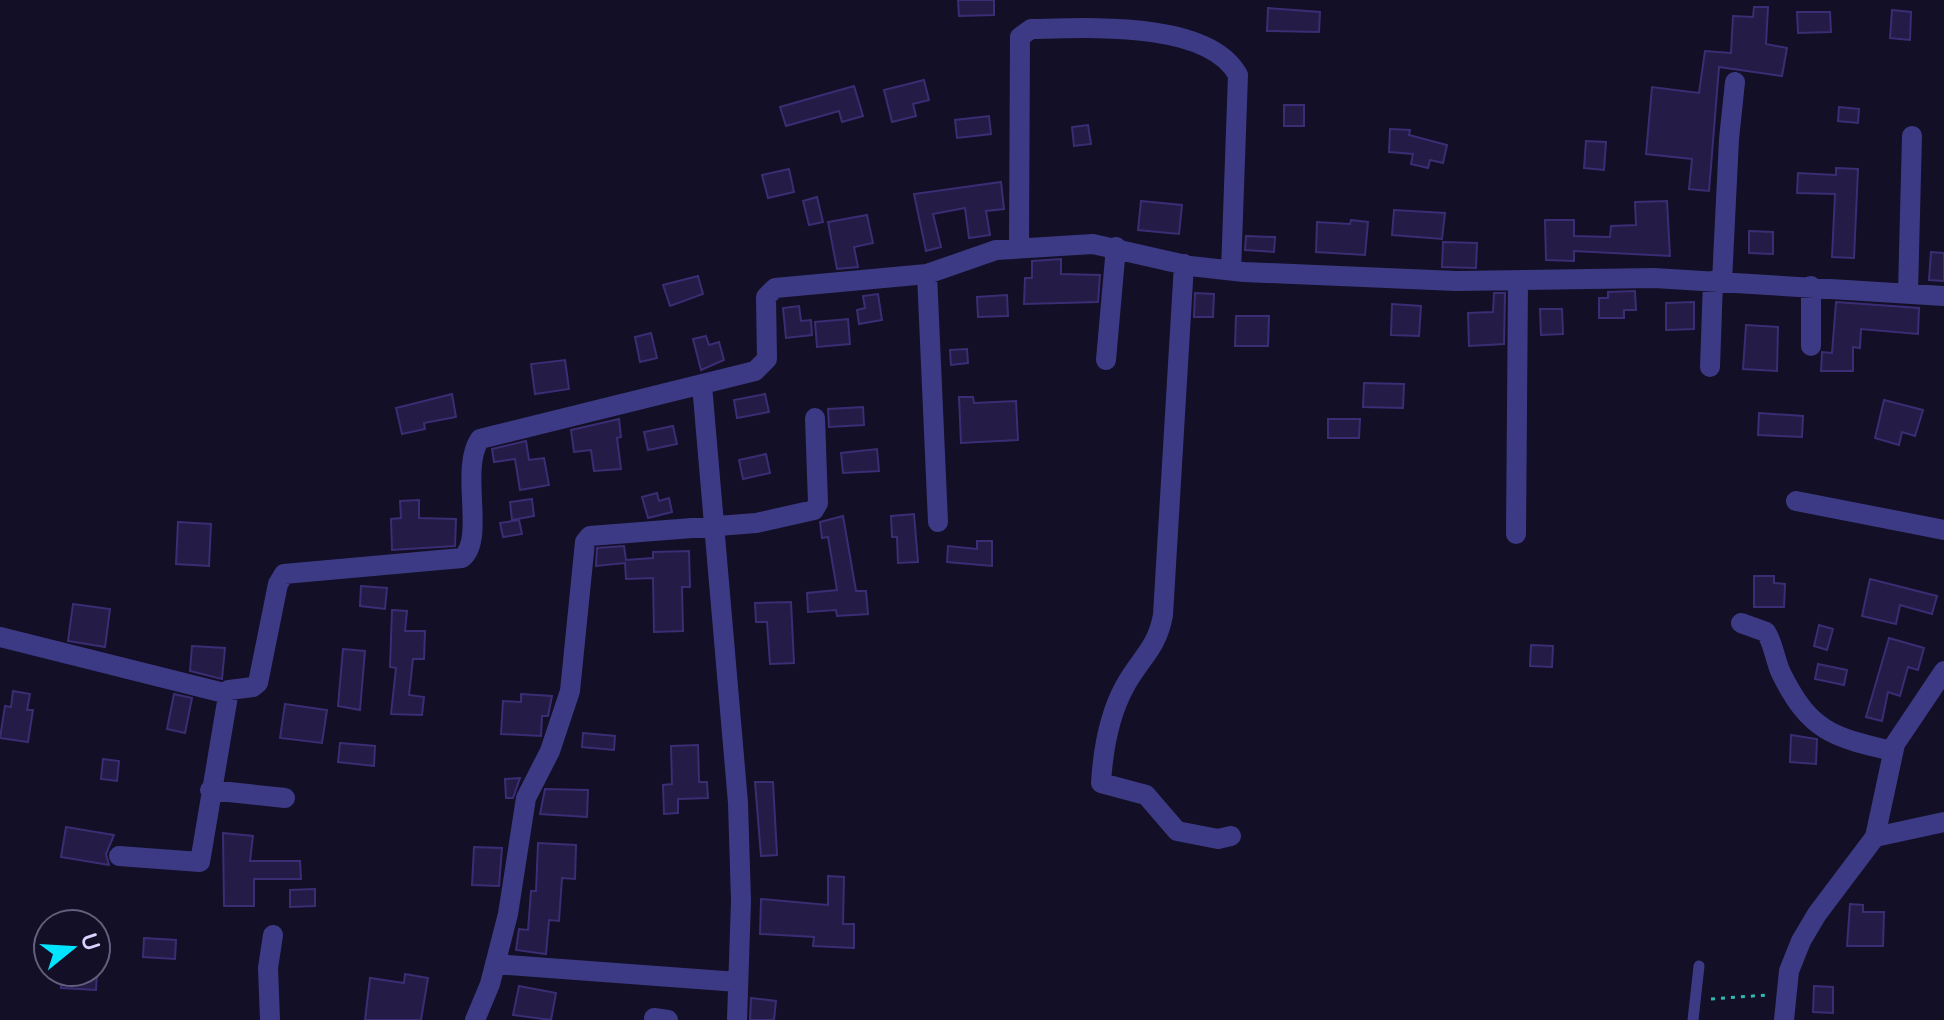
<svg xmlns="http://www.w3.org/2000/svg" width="1944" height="1020" font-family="'Varela Round',sans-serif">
<rect width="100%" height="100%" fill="#130f26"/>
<path fill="#241b47" stroke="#3b2d73" stroke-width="2" d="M 958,0 L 994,0 L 994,15 L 959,16 Z
M 1754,7 L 1768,7 L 1766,44 L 1787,48 L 1782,76 L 1719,67 L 1709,191 L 1689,189 L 1692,159 L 1646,154 L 1652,87 L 1699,93 L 1705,51 L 1731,53 L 1733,16 L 1753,17 Z
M 1268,8 L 1320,12 L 1319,32 L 1267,31 Z
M 1892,10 L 1911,12 L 1910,40 L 1890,38 Z
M 1797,12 L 1830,12 L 1831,32 L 1798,33 Z
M 924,80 L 929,100 L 913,104 L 916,116 L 892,122 L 884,90 Z
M 854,86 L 863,116 L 842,122 L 839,111 L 786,126 L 780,107 Z
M 1284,105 L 1304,105 L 1304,126 L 1284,126 Z
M 1839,107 L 1859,109 L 1858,123 L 1838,121 Z
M 989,116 L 991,134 L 957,138 L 955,120 Z
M 1088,125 L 1091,144 L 1074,146 L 1072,127 Z
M 1390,129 L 1410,130 L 1409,135 L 1447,145 L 1443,163 L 1430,160 L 1428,168 L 1411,164 L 1413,154 L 1389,152 Z
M 1586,141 L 1606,142 L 1604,170 L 1584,168 Z
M 1836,168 L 1858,169 L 1854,258 L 1832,257 L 1835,194 L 1797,193 L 1798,173 L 1836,175 Z
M 789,169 L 794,192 L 768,198 L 762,175 Z
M 1001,182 L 1004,209 L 986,211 L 990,235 L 969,238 L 965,208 L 933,214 L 941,247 L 926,251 L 914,194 Z
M 817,197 L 823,222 L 809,225 L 803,201 Z
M 1141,201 L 1182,205 L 1179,234 L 1138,230 Z
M 1667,201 L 1670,256 L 1574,251 L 1574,261 L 1546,260 L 1545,220 L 1574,220 L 1574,236 L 1610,237 L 1611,226 L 1636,225 L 1635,202 Z
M 1394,210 L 1445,213 L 1442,239 L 1392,235 Z
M 867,215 L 873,243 L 854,247 L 858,267 L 837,269 L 828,222 Z
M 1351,220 L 1368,222 L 1365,255 L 1316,252 L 1317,222 L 1350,224 Z
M 1749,231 L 1773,232 L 1773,254 L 1749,253 Z
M 1246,236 L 1275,237 L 1274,252 L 1245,250 Z
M 1443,242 L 1477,243 L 1476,268 L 1442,267 Z
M 1931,252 L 1944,253 L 1944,281 L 1929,280 Z
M 1061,259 L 1061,274 L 1100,275 L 1098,302 L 1024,304 L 1025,278 L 1032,278 L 1032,261 Z
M 698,276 L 703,294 L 670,306 L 663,285 Z
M 1635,291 L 1636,310 L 1624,310 L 1624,318 L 1599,318 L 1599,298 L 1608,298 L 1608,292 Z
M 1195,293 L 1214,294 L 1213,317 L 1194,317 Z
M 1494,293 L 1505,293 L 1504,344 L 1469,346 L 1468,313 L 1493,312 Z
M 878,294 L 882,320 L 859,324 L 857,310 L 865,308 L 863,296 Z
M 1007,295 L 1008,316 L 978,317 L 977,297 Z
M 1694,302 L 1694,329 L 1666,330 L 1666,303 Z
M 1836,302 L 1919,308 L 1918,334 L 1861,329 L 1860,348 L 1853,347 L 1853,371 L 1821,371 L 1822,352 L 1832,353 Z
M 1392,304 L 1421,306 L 1419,336 L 1391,335 Z
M 799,306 L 801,321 L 811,320 L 812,335 L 786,338 L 783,308 Z
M 1540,309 L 1562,309 L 1563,334 L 1541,335 Z
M 1236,316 L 1269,316 L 1268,346 L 1235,346 Z
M 848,319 L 850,344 L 817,347 L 815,322 Z
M 1746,325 L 1778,327 L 1777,371 L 1743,369 Z
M 651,333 L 657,358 L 640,362 L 635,337 Z
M 706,336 L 709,345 L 719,342 L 724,360 L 701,370 L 693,339 Z
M 967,349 L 968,363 L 951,365 L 950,350 Z
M 565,360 L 569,389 L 535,394 L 531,364 Z
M 1364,383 L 1404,384 L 1403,408 L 1363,407 Z
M 452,394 L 456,417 L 424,423 L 425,429 L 402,434 L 396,408 Z
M 765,394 L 769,412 L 737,418 L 734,400 Z
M 959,397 L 973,397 L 974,403 L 1016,401 L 1018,440 L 961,443 Z
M 1884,400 L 1923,410 L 1915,436 L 1902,432 L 1899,445 L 1875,438 Z
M 863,407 L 864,425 L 829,427 L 828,409 Z
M 1759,413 L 1803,416 L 1802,437 L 1758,435 Z
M 619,419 L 621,437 L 617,438 L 621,469 L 594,471 L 591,450 L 574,452 L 571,430 Z
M 1328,419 L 1360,419 L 1359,438 L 1328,438 Z
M 673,426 L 677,444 L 648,450 L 644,432 Z
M 526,441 L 529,460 L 544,458 L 549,485 L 520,490 L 515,459 L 494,462 L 492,449 Z
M 877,449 L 879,471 L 843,473 L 841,453 Z
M 766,454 L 770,473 L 743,479 L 739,460 Z
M 657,493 L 659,501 L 669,498 L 672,512 L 648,518 L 642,497 Z
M 532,499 L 534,516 L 512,520 L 510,502 Z
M 419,500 L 419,518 L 456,519 L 455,546 L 392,550 L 391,519 L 401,518 L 400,501 Z
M 914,514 L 918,562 L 898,563 L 897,537 L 892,537 L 891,516 Z
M 843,516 L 856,591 L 866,591 L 868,614 L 837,616 L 836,610 L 808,612 L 807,593 L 837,590 L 828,537 L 822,538 L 820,522 Z
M 519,520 L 522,534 L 503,537 L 500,523 Z
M 178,522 L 211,524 L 209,566 L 176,564 Z
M 977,541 L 992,541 L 992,566 L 947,562 L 948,546 L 977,549 Z
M 624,546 L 626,560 L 653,558 L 653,552 L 689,551 L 690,587 L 682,587 L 683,631 L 654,632 L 653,578 L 626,579 L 625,563 L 596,566 L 597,548 Z
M 1754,576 L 1774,576 L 1774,583 L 1785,584 L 1784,607 L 1754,607 Z
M 1870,579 L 1937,596 L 1932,614 L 1900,605 L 1896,624 L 1862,616 Z
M 361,586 L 387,588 L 385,609 L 360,606 Z
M 791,602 L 794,663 L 770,664 L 767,622 L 756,622 L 755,603 Z
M 73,604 L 110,609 L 105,647 L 68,641 Z
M 392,610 L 407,611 L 405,631 L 425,631 L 424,659 L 413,659 L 409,695 L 424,697 L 422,715 L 391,714 L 396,668 L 390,667 Z
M 1819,625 L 1833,629 L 1827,650 L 1814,646 Z
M 1889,638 L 1924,648 L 1918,670 L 1908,667 L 1900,696 L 1888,692 L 1882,721 L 1866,717 Z
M 1531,645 L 1553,646 L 1552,667 L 1530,666 Z
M 192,646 L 225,648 L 222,679 L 190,671 Z
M 343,649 L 365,651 L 360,710 L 338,706 Z
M 1818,664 L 1847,670 L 1844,685 L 1815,679 Z
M 13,691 L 30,694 L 27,710 L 33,710 L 28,742 L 0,738 L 5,706 L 11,707 Z
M 174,694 L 192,698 L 185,733 L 167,729 Z
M 521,694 L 552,696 L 548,716 L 542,716 L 541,736 L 501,734 L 503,701 L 521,702 Z
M 285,704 L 327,710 L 322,743 L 280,738 Z
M 583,733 L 615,736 L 614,750 L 582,747 Z
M 1791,735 L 1817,739 L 1816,764 L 1790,762 Z
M 340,743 L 375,746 L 374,766 L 338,762 Z
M 698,745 L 699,782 L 707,782 L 708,798 L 678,799 L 678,813 L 664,814 L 663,785 L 672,784 L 671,746 Z
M 103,759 L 119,761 L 117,781 L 101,779 Z
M 520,778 L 513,798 L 506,798 L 505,779 Z
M 755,782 L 773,782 L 777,855 L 761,856 Z
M 545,789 L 588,790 L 587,817 L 540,814 Z
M 66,827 L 114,835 L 106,854 L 109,865 L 61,857 Z
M 223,833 L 253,836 L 250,861 L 300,861 L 301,879 L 254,879 L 254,906 L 224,906 Z
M 538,843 L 576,845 L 575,879 L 562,878 L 559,921 L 549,920 L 546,954 L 516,950 L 519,929 L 528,930 L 531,891 L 536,891 Z
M 474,847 L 502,848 L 499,886 L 472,885 Z
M 828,876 L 844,877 L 843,924 L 854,924 L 854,948 L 813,946 L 814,937 L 760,934 L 761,899 L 828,905 Z
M 315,889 L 315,906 L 290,907 L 290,890 Z
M 1850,904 L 1863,905 L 1863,912 L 1884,912 L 1883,946 L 1847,946 Z
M 144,938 L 176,940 L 175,959 L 143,957 Z
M 62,972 L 97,972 L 96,990 L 61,988 Z
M 405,974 L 428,978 L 421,1020 L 365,1020 L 370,978 L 404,983 Z
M 519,986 L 556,993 L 551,1020 L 513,1015 Z
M 1814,986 L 1833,987 L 1833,1013 L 1813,1012 Z
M 751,998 L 776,1001 L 774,1020 L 750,1020 Z"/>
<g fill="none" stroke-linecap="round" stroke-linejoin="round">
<path stroke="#2fb8b0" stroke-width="3" stroke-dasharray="4 6" stroke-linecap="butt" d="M 1711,999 L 1767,995"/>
<path stroke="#3d3a85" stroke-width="11" d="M 1693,1020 L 1699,966"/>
<path stroke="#3d3a85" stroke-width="20" d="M 1019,247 L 1020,37 L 1031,29 C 1086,28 1208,20 1238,75 L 1231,271
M 1184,264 L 1163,615 C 1157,649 1140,658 1125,686 C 1109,715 1103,750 1101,783 L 1146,795 L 1177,831 L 1218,839 L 1231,836
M 927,274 L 938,522
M 1722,281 L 1729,139 L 1735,82
M 1908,292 L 1912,136
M 1811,346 L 1811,286
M 1106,360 L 1116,247
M 1710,367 L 1713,281
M 702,385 L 738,803 L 741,901 L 737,1020
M 1796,501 L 1944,530
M 1516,534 L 1518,281
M 1741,623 L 1766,632 C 1774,645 1775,660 1781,673 C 1810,732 1833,737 1892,751
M 0,637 L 228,694
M 210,790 L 285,798
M 1875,837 L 1944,822
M 119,856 L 200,862 L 229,690 L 253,687 L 258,683 L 278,584 L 284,574 L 462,558 C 486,539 459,469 480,439 L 755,371 L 767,359 L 766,297 L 775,288 L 927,274 L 996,250 L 1093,244 L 1190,266 L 1244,272 L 1456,281 L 1654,278 L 1944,296
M 495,964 L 738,982
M 654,1018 L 668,1020
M 270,1020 L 268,968 L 273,935
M 475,1020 L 490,984 L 508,914 L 526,798 L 550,751 L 570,691 L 585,542 L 590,536 L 756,523 L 814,510 L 818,503 L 815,418"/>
<path stroke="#3d3a85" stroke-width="20" d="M 1784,1020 L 1789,971 L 1801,941 L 1817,914 L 1875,837 L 1895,744 L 1944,671"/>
</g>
<g transform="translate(72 948) rotate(72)"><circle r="38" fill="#130f26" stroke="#625e7d" stroke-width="2"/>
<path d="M0-6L14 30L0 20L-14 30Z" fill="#00e5ff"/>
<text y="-12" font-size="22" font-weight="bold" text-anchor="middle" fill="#d9d4ff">U</text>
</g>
</svg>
